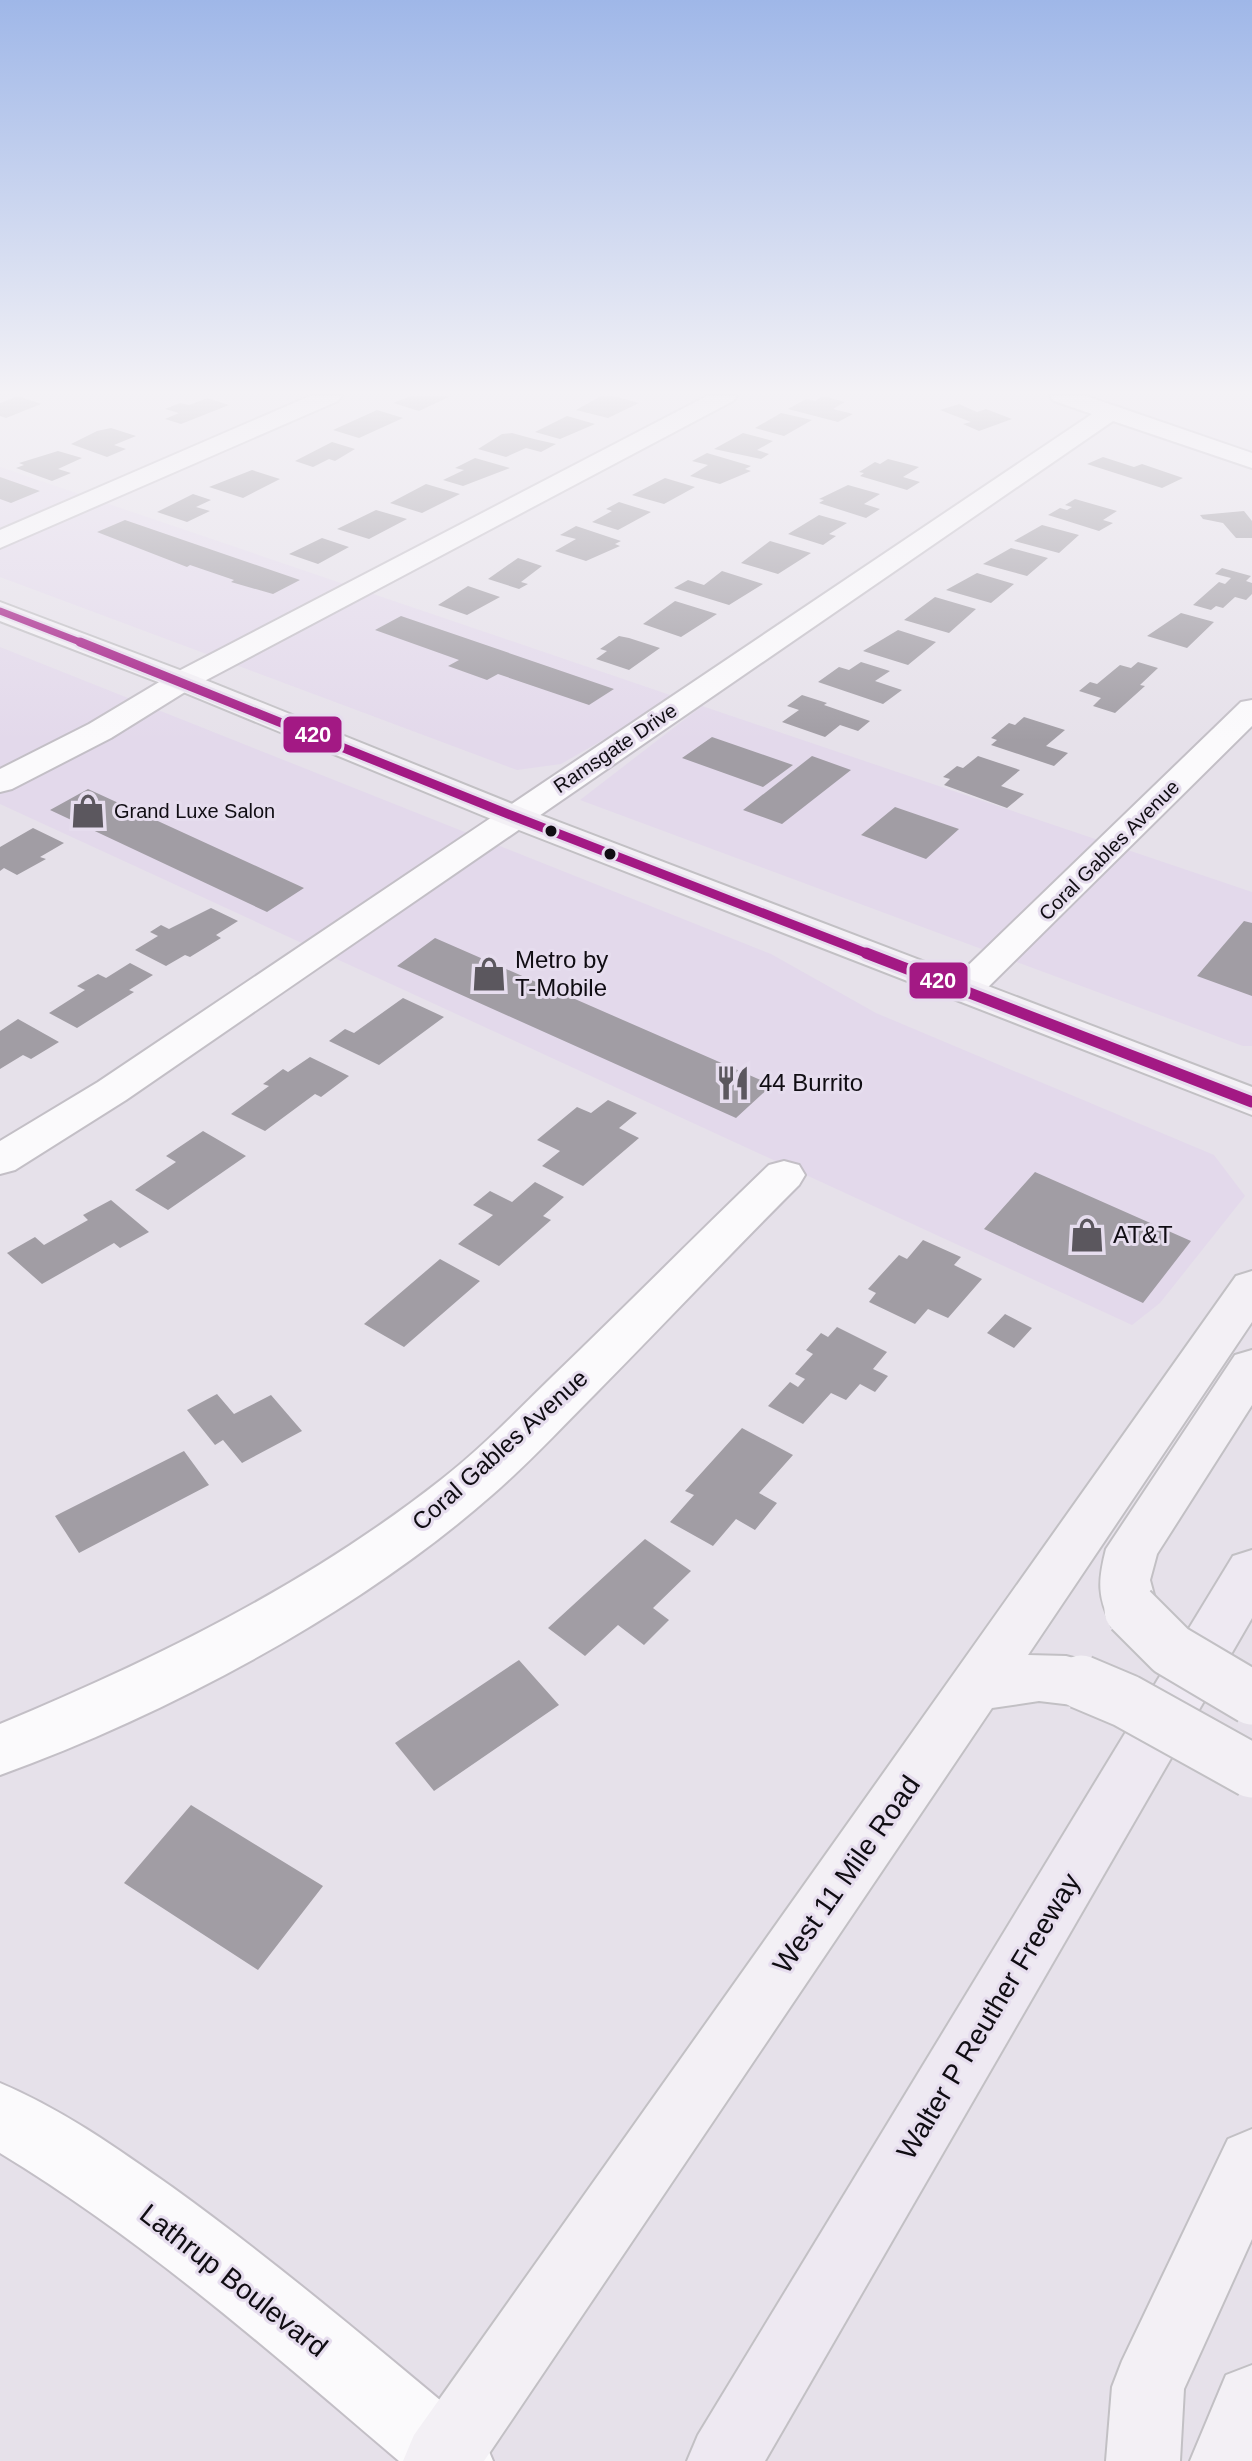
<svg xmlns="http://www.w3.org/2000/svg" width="1252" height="2461" font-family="Helvetica,sans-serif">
<rect width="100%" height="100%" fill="#e6e1ea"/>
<path fill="#e3d9eb" d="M 0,467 L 673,696 L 634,722 L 561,764 L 517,770 L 0,577 Z
M 0,647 L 771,954 L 876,1013 L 1214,1155 L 1245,1196 L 1160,1303 L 1132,1325 L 0,804 Z
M 702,706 L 1252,892 L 1252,1046 L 1243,1046 L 580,800 Z"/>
<path fill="#a19da4" d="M 18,396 L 41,404 L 6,418 L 0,416 L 0,403 Z
M 451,396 L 419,411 L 393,403 L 411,396 Z
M 601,396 L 614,396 L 639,403 L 608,418 L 576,410 Z
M 823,396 L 845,402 L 833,409 L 853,414 L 838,422 L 788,409 L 806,399 L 815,401 Z
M 207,398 L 229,405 L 181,424 L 165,419 L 179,413 L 165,409 L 180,403 L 189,405 Z
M 959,404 L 977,412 L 986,409 L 1012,419 L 979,431 L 963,424 L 971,422 L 940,410 Z
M 377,410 L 403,418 L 359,438 L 333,430 Z
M 781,413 L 812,420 L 784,436 L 755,428 Z
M 567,416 L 595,424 L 560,439 L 535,432 Z
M 111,428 L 136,436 L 114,445 L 126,449 L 107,457 L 71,444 L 97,431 Z
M 512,433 L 534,439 L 556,444 L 541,452 L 526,448 L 506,457 L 478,449 L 502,434 Z
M 743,433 L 773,441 L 757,450 L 769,454 L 761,459 L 714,449 Z
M 332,442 L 355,449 L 335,461 L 329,459 L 313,467 L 295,461 Z
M 58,451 L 82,458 L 58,469 L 71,473 L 52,481 L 16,468 L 24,465 L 19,463 Z
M 707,453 L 751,466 L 745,469 L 751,471 L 720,484 L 690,476 L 708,465 L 692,461 Z
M 1103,457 L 1134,467 L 1142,464 L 1183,478 L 1162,488 L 1087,464 Z
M 475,458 L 510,468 L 463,486 L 443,480 L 464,470 L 455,468 Z
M 888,459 L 919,467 L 903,477 L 920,482 L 907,490 L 860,476 L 864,473 L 859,472 L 875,462 L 880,464 Z
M 252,470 L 280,479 L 243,498 L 209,487 Z
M 0,477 L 40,491 L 11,503 L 0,499 Z
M 665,478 L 695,487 L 664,504 L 632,495 Z
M 426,484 L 460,494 L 422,513 L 390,503 Z
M 848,485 L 880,494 L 864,504 L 880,509 L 866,518 L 819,503 L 824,500 L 819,499 Z
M 193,494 L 211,500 L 196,507 L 210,511 L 187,522 L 157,512 Z
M 1075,499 L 1117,511 L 1103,520 L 1113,523 L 1099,531 L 1048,515 L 1060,508 L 1067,510 L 1072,507 L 1065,505 Z
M 619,502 L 651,512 L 618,530 L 592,522 L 612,511 L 606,509 Z
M 376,510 L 407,519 L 369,539 L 337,529 Z
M 1244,511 L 1252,521 L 1252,538 L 1236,538 L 1223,523 L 1203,519 L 1200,515 Z
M 819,515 L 847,523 L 829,534 L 836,536 L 823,545 L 788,534 Z
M 125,520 L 300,580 L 273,594 L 231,582 L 234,580 L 190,565 L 187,567 L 97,532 Z
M 1042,525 L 1079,535 L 1059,553 L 1014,541 Z
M 576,526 L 621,541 L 615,544 L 620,546 L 586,561 L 555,551 L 576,539 L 560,535 Z
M 322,538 L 349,547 L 318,564 L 289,554 Z
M 770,541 L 811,553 L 778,574 L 741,563 Z
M 1011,548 L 1048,558 L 1027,576 L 983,564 Z
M 518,558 L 542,566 L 521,582 L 528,584 L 519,589 L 488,579 Z
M 1222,568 L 1251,576 L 1246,581 L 1252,583 L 1252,594 L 1246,600 L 1235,597 L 1223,608 L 1216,606 L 1211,610 L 1193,605 L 1219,582 L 1225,584 L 1231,578 L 1215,574 Z
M 722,571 L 763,584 L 729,605 L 674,588 L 688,580 L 704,585 Z
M 977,573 L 1014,584 L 991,603 L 946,590 Z
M 468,586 L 500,597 L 467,615 L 438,605 Z
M 935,597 L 976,609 L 949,633 L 904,620 Z
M 675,601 L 717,614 L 681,637 L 643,624 Z
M 1181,613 L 1214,622 L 1187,648 L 1147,636 Z
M 401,616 L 614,689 L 589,705 L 498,674 L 487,680 L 448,666 L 459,660 L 375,630 Z
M 898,630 L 936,642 L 908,665 L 863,651 Z
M 619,636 L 629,638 L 660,648 L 629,670 L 596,659 L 607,651 L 600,649 Z
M 861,662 L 890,671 L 875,681 L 902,690 L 883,704 L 818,682 L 839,667 L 849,670 Z
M 1138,662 L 1158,668 L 1140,685 L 1145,686 L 1115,713 L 1093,706 L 1101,698 L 1079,691 L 1090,682 L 1097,684 L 1120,665 L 1131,668 Z
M 802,695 L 827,703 L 824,705 L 870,721 L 858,731 L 840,725 L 825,737 L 782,722 L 799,710 L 787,706 Z
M 1024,717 L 1065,730 L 1046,746 L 1068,753 L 1054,766 L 991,745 L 997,740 L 991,738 L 1009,723 L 1015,725 Z
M 712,737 L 793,765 L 763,787 L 682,758 Z
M 812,756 L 851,770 L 782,824 L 743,810 Z
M 978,756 L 1020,770 L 1001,786 L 1024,794 L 1007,808 L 944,785 L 950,779 L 943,777 L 957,766 L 963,768 Z
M 88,789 L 304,888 L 267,912 L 50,810 Z
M 895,807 L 959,829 L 926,859 L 861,835 Z
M 33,828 L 64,843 L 40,857 L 46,859 L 17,875 L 4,868 L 0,871 L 0,847 Z
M 211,908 L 238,921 L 216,935 L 221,938 L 190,957 L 185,955 L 166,966 L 135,950 L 158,936 L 150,932 L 161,925 L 169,929 Z
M 1244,921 L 1252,923 L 1252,996 L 1197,976 Z
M 435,938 L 772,1085 L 736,1118 L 397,966 Z
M 130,963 L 153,975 L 129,990 L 134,992 L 77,1028 L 49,1013 L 85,990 L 77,986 L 98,974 L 106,978 Z
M 403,998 L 444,1017 L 379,1065 L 329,1041 L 345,1029 L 354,1033 Z
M 18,1019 L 59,1042 L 31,1059 L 23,1055 L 0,1069 L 0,1031 Z
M 310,1057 L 349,1076 L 321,1097 L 315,1094 L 265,1131 L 231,1114 L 269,1086 L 263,1084 L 283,1069 L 288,1072 Z
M 608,1100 L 637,1113 L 619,1128 L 639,1138 L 583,1186 L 542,1166 L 560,1151 L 537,1140 L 577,1107 L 591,1113 Z
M 203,1131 L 246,1156 L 168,1210 L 135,1190 L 176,1162 L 166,1156 Z
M 1035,1172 L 1191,1241 L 1143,1303 L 984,1229 Z
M 535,1182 L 564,1197 L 543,1216 L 551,1220 L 499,1266 L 458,1244 L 493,1215 L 473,1205 L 490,1191 L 512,1202 Z
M 111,1200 L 149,1232 L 120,1248 L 114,1243 L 42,1284 L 7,1253 L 35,1237 L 44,1245 L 88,1220 L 83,1215 Z
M 923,1240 L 961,1257 L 954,1265 L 982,1279 L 948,1318 L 928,1309 L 915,1324 L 869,1302 L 876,1293 L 868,1289 L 899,1255 L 907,1259 Z
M 440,1259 L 480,1281 L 404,1347 L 364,1324 Z
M 1005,1314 L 1032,1328 L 1014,1348 L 987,1333 Z
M 837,1327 L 887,1352 L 873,1369 L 888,1376 L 875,1392 L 860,1384 L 846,1400 L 831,1393 L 803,1424 L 768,1406 L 790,1382 L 798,1387 L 805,1379 L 795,1374 L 813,1354 L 806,1350 L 821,1333 L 828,1337 Z
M 217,1394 L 234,1414 L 271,1395 L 302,1431 L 242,1463 L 223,1440 L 215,1445 L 187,1410 Z
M 742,1428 L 793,1455 L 759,1493 L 777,1503 L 755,1530 L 736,1519 L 713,1546 L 670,1522 L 694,1495 L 685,1491 Z
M 184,1451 L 209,1485 L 79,1553 L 55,1516 Z
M 645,1539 L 691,1571 L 653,1608 L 669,1620 L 644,1645 L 618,1625 L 585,1656 L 548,1628 Z
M 519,1660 L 559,1705 L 434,1791 L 395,1743 Z
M 191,1805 L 323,1886 L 258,1970 L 124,1883 Z"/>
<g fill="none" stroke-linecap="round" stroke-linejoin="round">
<g stroke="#c3bfc6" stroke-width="4">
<path id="minor" d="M 310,396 L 342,396 L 338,401 L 0,548 L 0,530 Z
M 707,396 L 737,396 L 733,401 L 193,687 L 111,738 L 12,789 L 0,792 L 0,769 L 89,724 L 171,675 Z
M 1050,396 L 1086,396 L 1252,453 L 1252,468 L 1113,421 L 126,1100 L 15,1170 L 0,1174 L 0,1141 L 98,1082 L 1092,414 L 1054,401 Z
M 1252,700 L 1252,726 L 977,998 L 964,1001 L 951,998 L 945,990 L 951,982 L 1241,702 Z
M 784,1161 L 799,1165 L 805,1175 L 799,1185 C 731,1253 664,1324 596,1393 C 562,1427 529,1463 492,1495 C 358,1613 168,1714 0,1775 L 0,1724 C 156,1659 309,1584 442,1479 C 482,1448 517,1411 553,1376 C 626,1306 696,1235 769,1165 Z
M 0,2083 C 62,2109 118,2149 172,2187 C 280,2265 380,2350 482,2435 L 493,2461 L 399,2461 C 271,2352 145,2241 0,2153 Z"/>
</g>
<g stroke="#c2c0c4" stroke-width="4">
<path id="major" d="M 0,602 L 193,675 L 525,809 L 1252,1087 L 1252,1115 L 501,823 L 171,687 L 0,621 Z
M 1252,1271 L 1252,1322 L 1028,1655 L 1066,1656 L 1100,1665 L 1109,1682 L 1100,1699 L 1081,1706 L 1039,1701 L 992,1708 L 484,2461 L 403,2461 L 414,2435 L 1236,1276 Z
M 1252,1350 L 1252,1405 L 1157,1554 L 1150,1580 L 1158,1610 L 1150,1626 L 1131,1632 L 1112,1626 C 1097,1596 1098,1581 1106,1549 L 1235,1355 Z
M 1252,2129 L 1252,2239 L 1184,2389 L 1180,2461 L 1106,2461 L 1112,2387 L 1122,2361 L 1228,2139 Z
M 1252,2365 L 1252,2461 L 1190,2461 L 1226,2375 Z"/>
</g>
<g stroke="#c2c0c4" stroke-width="4">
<path id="highway" d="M 1252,1550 L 1252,1618 L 765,2461 L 687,2461 L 698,2435 L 1233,1556 Z"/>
</g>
<use href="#minor" fill="#fbfafc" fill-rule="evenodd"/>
<use href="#major" fill="#f3f0f5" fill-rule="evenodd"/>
<use href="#highway" fill="#eee9f2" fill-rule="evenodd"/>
<g stroke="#c2c0c4" stroke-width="57" stroke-linecap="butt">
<path id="major-bridge" d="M 1131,1610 L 1171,1650 L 1252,1698
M 1081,1682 L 1126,1701 L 1252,1771"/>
</g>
<use href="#major-bridge" stroke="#f3f0f5" stroke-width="53"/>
<g stroke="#e6ddee" stroke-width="11">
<path id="bus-1-far2" d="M 0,611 L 85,644"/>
</g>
<g stroke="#e6ddee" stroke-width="14">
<path id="bus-1-far1" d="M 80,642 L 513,816 L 871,955"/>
</g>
<g stroke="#e6ddee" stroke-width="17">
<path id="bus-1" d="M 866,953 L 1252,1102"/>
</g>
<use href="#bus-1-far2" stroke="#a31984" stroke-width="7"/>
<use href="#bus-1-far1" stroke="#a31984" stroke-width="9"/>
<use href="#bus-1" stroke="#a31984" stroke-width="11"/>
</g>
<linearGradient id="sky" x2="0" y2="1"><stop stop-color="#9fb7e8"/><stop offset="0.53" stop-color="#f4f2f6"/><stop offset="1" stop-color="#f4f2f6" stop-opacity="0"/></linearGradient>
<rect width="1252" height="741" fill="url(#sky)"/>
<defs>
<g id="shop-bare" transform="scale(2.76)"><path d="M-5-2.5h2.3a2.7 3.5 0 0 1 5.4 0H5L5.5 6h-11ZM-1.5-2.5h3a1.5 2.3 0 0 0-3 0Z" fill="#5b575e" stroke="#e6ddee" stroke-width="2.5" paint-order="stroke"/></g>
<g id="restaurant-bare" transform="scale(2.76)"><path d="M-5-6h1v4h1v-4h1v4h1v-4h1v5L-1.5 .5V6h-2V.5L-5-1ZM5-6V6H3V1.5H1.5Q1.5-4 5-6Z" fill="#5b575e" stroke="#e6ddee" stroke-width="2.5" paint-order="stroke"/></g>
</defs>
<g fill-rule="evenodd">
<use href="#shop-bare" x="88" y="811"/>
<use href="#shop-bare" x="489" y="974"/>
<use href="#restaurant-bare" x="733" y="1083"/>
<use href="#shop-bare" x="1087" y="1235"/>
</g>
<g fill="#100d13" stroke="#e6ddee" stroke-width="3">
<circle cx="551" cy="831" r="7"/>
<circle cx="610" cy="854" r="7"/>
</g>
<g text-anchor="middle" stroke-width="6" stroke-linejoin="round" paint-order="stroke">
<g font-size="20" fill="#100d13" stroke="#e6ddee">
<text transform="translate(615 748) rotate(-34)" y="7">Ramsgate Drive</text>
<text transform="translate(1109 850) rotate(-45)" y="7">Coral Gables Avenue</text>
</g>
<g font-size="20" fill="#100d13" stroke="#e6ddee" text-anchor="start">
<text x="114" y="818">Grand Luxe Salon</text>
</g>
<g font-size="24" fill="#100d13" stroke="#e6ddee" text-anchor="start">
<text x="515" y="968">Metro by<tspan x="515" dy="28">T-Mobile</tspan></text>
<text x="759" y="1091">44 Burrito</text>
<text x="1113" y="1243">AT&amp;T</text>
</g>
<g font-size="24" fill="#100d13" stroke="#e6ddee">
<text transform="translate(500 1450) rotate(-42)" y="8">Coral Gables Avenue</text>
</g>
<g font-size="28" fill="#100d13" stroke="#e6ddee">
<text transform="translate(846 1874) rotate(-55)" y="10">West 11 Mile Road</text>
<text transform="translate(988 2016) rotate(-59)" y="10">Walter P Reuther Freeway</text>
<text transform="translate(234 2280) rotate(38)" y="10">Lathrup Boulevard</text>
</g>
</g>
<g stroke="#e6ddee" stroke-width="3">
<rect x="282" y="715" width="61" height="39" rx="8" fill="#a31984"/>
<rect x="908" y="961" width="61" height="39" rx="8" fill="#a31984"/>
</g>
<g font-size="22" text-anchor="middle" font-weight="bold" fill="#fff">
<text x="313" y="742">420</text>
<text x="938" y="988">420</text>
</g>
</svg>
